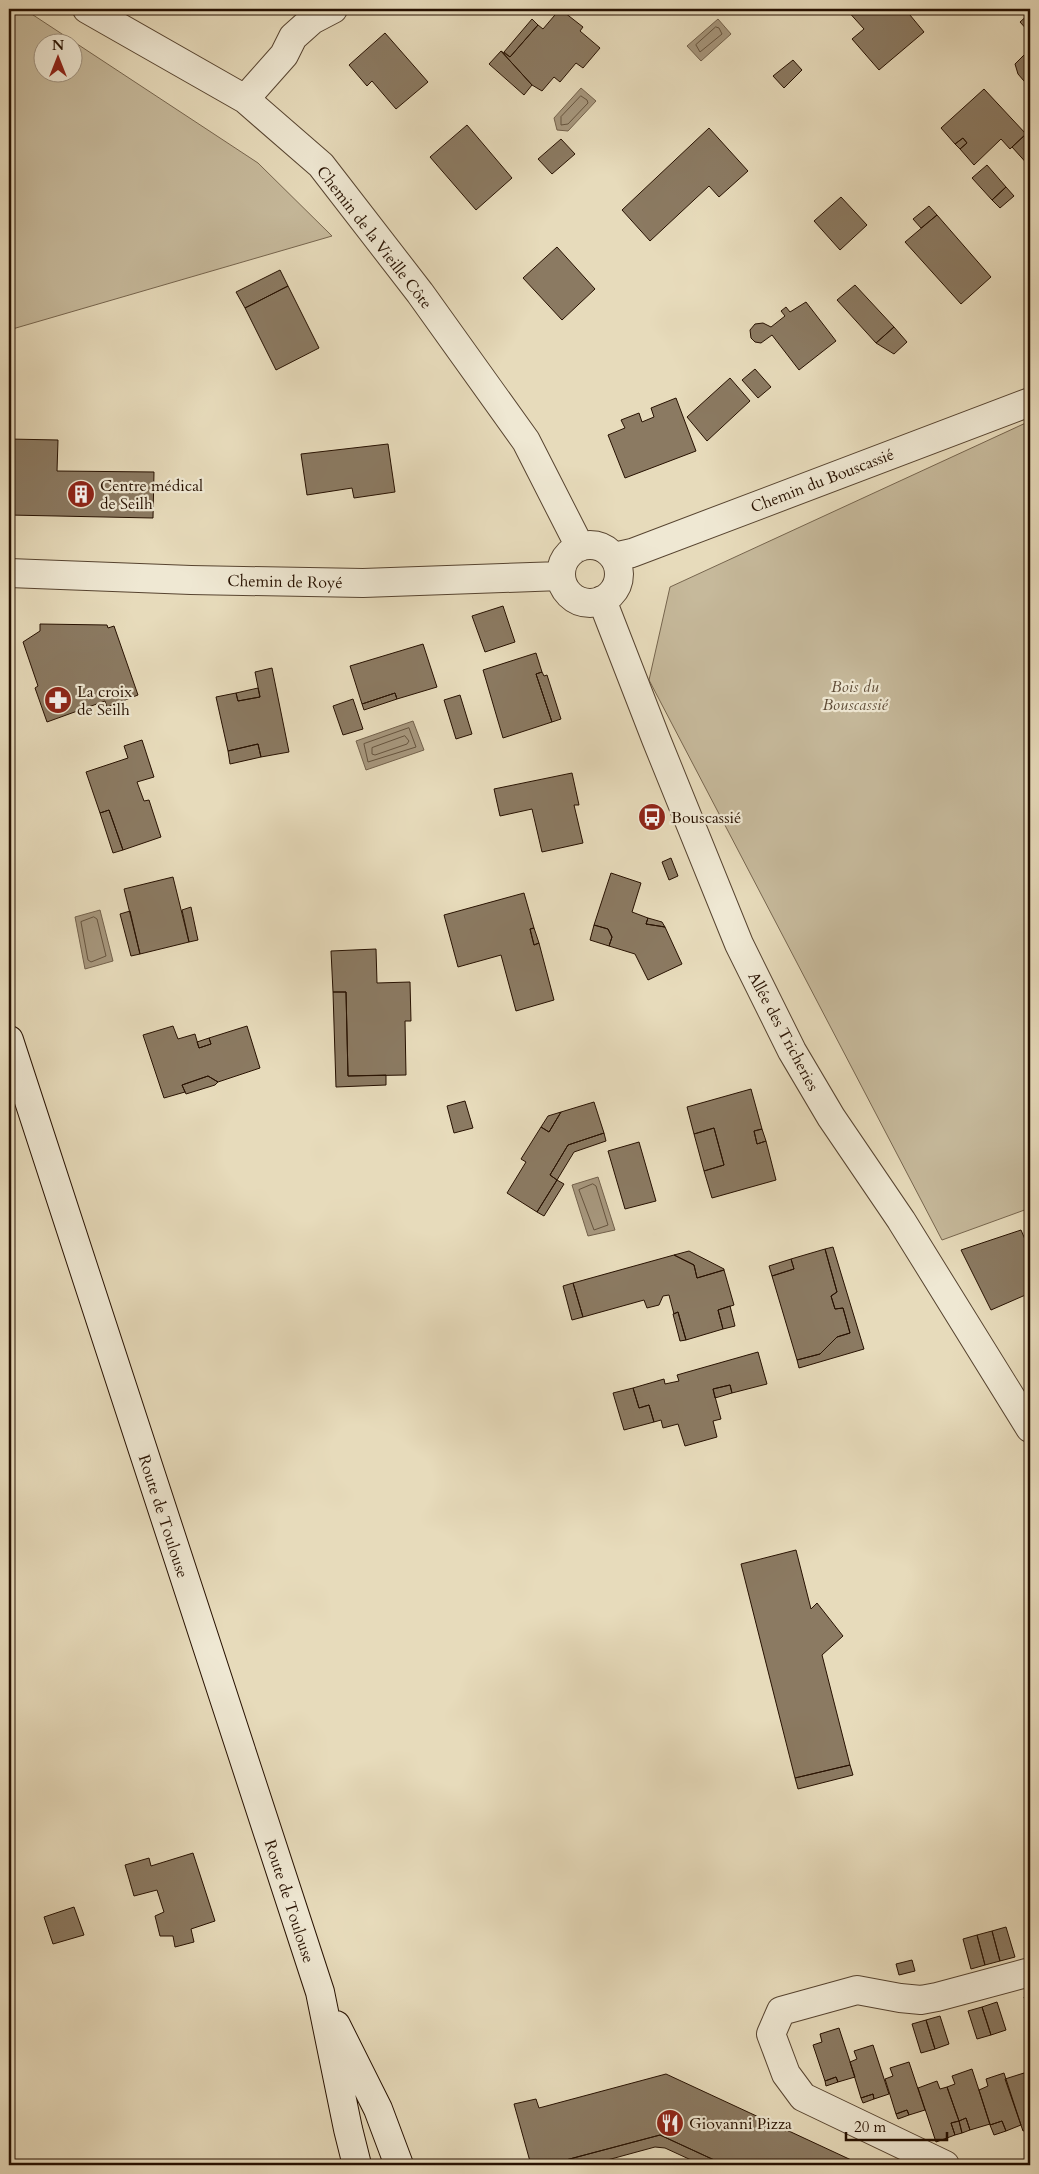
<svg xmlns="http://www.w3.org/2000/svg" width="1039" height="2174" font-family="Cardo,serif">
<rect width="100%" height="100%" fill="#e7dbbb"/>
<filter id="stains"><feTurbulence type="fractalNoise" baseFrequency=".004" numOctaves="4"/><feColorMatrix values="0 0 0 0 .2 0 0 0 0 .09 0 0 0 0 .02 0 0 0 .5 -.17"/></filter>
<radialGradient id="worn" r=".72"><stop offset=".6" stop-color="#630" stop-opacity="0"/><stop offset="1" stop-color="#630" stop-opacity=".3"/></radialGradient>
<path fill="#c6b99b" stroke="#76654e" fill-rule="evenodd" d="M 9,9 L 24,9 L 258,163 L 332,236 L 9,330 ZM 42,42 L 72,42 L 72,72 L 42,72 Z
M 1030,421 L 1030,1208 L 942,1240 L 649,680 L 670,587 Z"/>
<path fill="#a6967c" stroke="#73614b" d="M 718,19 L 731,34 L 701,61 L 687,46 Z
M 581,88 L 596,101 L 568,131 L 557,130 L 554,118 Z
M 413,721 L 424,750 L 366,770 L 356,741 Z
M 100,910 L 113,961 L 85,969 L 75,917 Z
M 598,1177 L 615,1230 L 588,1236 L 572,1185 Z"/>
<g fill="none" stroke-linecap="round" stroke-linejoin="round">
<path stroke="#66543e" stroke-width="1" d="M 716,27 L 719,28 L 722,34 L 700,52 L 696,45 Z
M 581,96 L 587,100 L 588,103 L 568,124 L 561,125 L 561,117 Z
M 409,728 L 416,747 L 368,762 L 364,744 Z
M 405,736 L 409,741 L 407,744 L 375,755 L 372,754 L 372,748 Z
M 94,917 L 97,919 L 106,956 L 91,962 L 88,960 L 81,922 Z
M 593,1184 L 596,1186 L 608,1225 L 594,1230 L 579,1190 Z"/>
</g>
<path fill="#8b7a62" stroke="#271101" d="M 560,9 L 583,27 L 580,31 L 600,48 L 583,68 L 576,63 L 560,82 L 554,77 L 542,91 L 532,85 L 501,51 L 510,57 L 538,25 L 543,29 Z
M 846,9 L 905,9 L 924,32 L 879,70 L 852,39 L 864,29 Z
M 1030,13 L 1030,33 L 1020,22 Z
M 532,19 L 538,25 L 510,57 L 504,52 Z
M 385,33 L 428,82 L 396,109 L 372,81 L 367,86 L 349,65 Z
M 501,51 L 532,85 L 524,95 L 489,64 Z
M 1024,55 L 1030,62 L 1030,88 L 1018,74 L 1015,64 Z
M 793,60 L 802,70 L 784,88 L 773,76 Z
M 984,89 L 1026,134 L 1010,149 L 1001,139 L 974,165 L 960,149 L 967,143 L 963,138 L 955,144 L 941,128 Z
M 467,125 L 512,178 L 476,210 L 430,157 Z
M 709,128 L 748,171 L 719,197 L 709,186 L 650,241 L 622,210 Z
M 1026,134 L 1030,139 L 1030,167 L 1012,147 Z
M 963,138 L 967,143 L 960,149 L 955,144 Z
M 561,139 L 575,154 L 552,174 L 538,159 Z
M 987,165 L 1006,187 L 992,200 L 972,178 Z
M 1006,187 L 1014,196 L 1000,208 L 992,200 Z
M 841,197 L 867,225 L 840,250 L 814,221 Z
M 929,206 L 937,215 L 921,228 L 913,219 Z
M 937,215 L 991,277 L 961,304 L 905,242 Z
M 557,247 L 595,289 L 562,320 L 523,278 Z
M 280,270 L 288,286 L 245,308 L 236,292 Z
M 855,285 L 894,327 L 876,343 L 837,300 Z
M 288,286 L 319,348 L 276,370 L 245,308 Z
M 806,302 L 836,341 L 799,370 L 772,335 L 761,343 L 755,342 L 751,338 L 750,330 L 755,324 L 763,323 L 771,327 L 785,316 L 781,311 L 786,307 L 790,312 Z
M 894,327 L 907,342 L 894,354 L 876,343 Z
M 755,369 L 771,387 L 758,398 L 742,380 Z
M 730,378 L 750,401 L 707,441 L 687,417 Z
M 676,398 L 696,451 L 625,478 L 608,435 L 625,428 L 621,420 L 639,413 L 642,422 L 654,417 L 651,408 Z
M 9,439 L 58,440 L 57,471 L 154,472 L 153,518 L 9,515 Z
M 388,444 L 395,492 L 354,498 L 352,488 L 307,495 L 301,454 Z
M 503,606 L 515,642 L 485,652 L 472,616 Z
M 40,624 L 107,625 L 108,628 L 114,626 L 138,695 L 107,707 L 105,701 L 47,722 L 35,688 L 38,686 L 23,642 L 40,631 Z
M 423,644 L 437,687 L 397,699 L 395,693 L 362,704 L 350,666 Z
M 536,653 L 542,672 L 536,674 L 552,722 L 503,738 L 483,670 Z
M 272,668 L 289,752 L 261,757 L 258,744 L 228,751 L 216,697 L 236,693 L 238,701 L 260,697 L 255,672 Z
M 542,672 L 544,676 L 547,675 L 561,719 L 552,722 L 536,674 Z
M 258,688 L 260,697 L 238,701 L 236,693 Z
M 395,693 L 397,699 L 364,710 L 362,704 Z
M 460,695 L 472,734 L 456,739 L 444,700 Z
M 353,699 L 363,729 L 343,735 L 333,706 Z
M 142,740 L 154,777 L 137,782 L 144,801 L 149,800 L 161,837 L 123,850 L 109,810 L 100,813 L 86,772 L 128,758 L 124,746 Z
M 258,744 L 261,757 L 230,764 L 228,751 Z
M 572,773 L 579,805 L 574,805 L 583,843 L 542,852 L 532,809 L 500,816 L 494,789 Z
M 109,810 L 123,850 L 113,853 L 100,813 Z
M 671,858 L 678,876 L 669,880 L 662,862 Z
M 611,873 L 641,883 L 632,912 L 648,918 L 646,924 L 665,927 L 682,964 L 648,980 L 635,954 L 609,946 L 612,937 L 608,929 L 594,925 Z
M 173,877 L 189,942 L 140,954 L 124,889 Z
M 524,893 L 534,928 L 530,929 L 534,945 L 539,943 L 554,1000 L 516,1011 L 501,955 L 458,967 L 444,915 Z
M 191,907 L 198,940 L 189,942 L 182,910 Z
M 130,911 L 140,954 L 131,956 L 120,914 Z
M 648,918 L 662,922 L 665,927 L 646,924 Z
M 594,925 L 608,929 L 612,937 L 609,946 L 590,940 Z
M 534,928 L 539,943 L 534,945 L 530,929 Z
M 376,949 L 377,983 L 410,982 L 411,1021 L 405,1021 L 406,1075 L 348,1076 L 346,992 L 333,992 L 331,951 Z
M 333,992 L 346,992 L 348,1076 L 386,1075 L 386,1085 L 336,1087 Z
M 173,1026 L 178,1039 L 195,1034 L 199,1048 L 211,1044 L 209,1038 L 247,1026 L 260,1068 L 218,1082 L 208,1076 L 182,1085 L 185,1092 L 164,1098 L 143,1035 Z
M 209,1038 L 211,1044 L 199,1048 L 197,1042 Z
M 208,1076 L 218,1082 L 215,1085 L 186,1094 L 182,1085 Z
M 751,1089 L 762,1129 L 754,1131 L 757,1144 L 766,1141 L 776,1180 L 712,1198 L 704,1171 L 724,1165 L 714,1128 L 694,1134 L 687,1107 Z
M 465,1101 L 473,1128 L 454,1133 L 447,1106 Z
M 594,1102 L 604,1133 L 568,1145 L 550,1175 L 557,1180 L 537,1212 L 507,1193 L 526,1162 L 521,1159 L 541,1127 L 549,1132 L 561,1112 Z
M 561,1112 L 549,1132 L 541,1127 L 548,1116 Z
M 714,1128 L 724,1165 L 704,1171 L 694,1134 Z
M 762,1129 L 766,1141 L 757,1144 L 754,1131 Z
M 604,1133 L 606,1141 L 574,1152 L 557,1180 L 550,1175 L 568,1145 Z
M 639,1142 L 656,1201 L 625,1209 L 608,1151 Z
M 557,1180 L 564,1184 L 544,1216 L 537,1212 Z
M 1021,1230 L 1030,1251 L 1030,1293 L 991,1310 L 961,1250 Z
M 833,1247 L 864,1349 L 799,1368 L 797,1360 L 820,1354 L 837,1337 L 850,1333 L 843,1308 L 835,1309 L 831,1296 L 837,1292 L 825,1249 Z
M 825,1249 L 837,1292 L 831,1296 L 835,1309 L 843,1308 L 850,1333 L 837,1337 L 820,1354 L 797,1360 L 772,1276 L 794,1269 L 791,1259 Z
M 689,1251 L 724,1269 L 724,1270 L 697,1278 L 694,1265 L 674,1255 Z
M 674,1255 L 694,1265 L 697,1278 L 724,1270 L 734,1305 L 718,1310 L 723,1329 L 686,1340 L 678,1312 L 674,1314 L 669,1295 L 663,1296 L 659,1305 L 647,1308 L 644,1300 L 583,1317 L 573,1283 Z
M 791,1259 L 794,1269 L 772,1276 L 769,1266 Z
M 573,1283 L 583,1317 L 572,1320 L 563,1286 Z
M 730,1306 L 735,1326 L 723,1329 L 718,1310 Z
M 678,1312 L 686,1340 L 680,1341 L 673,1314 Z
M 758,1352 L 767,1384 L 732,1393 L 730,1385 L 713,1389 L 721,1419 L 713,1421 L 717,1437 L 685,1446 L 678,1424 L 663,1428 L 661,1420 L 654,1422 L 649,1405 L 639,1408 L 633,1388 L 664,1379 L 665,1384 L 679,1381 L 677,1375 Z
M 730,1385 L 732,1393 L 715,1398 L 713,1389 Z
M 633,1388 L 639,1408 L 649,1405 L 654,1422 L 624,1430 L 613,1393 Z
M 796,1550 L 811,1609 L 817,1603 L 843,1636 L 822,1655 L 850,1765 L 795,1778 L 741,1564 Z
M 850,1765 L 853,1775 L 798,1789 L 795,1778 Z
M 193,1853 L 215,1921 L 191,1929 L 194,1942 L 175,1947 L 173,1936 L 160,1936 L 155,1916 L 164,1912 L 157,1890 L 134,1896 L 125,1865 L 149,1858 L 151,1866 Z
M 74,1907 L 84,1935 L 53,1944 L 44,1917 Z
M 1006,1927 L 1015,1957 L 1000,1961 L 992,1931 Z
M 992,1931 L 1000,1961 L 985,1965 L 977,1935 Z
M 977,1935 L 985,1965 L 971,1969 L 963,1939 Z
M 912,1960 L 915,1971 L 899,1975 L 896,1964 Z
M 1030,1994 L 1030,2017 L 1024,1997 Z
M 997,2002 L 1006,2030 L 991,2035 L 982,2007 Z
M 982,2007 L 991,2035 L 977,2039 L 968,2011 Z
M 940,2016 L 949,2044 L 935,2049 L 926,2020 Z
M 926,2020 L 935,2049 L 921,2053 L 912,2024 Z
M 839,2028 L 855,2077 L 838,2082 L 836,2077 L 825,2081 L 813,2045 L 822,2042 L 820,2034 Z
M 873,2045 L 889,2094 L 874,2099 L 873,2094 L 861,2098 L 850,2062 L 857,2059 L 854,2051 Z
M 909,2062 L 925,2110 L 909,2115 L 907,2110 L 896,2114 L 885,2079 L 893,2076 L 890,2068 Z
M 972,2069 L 990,2124 L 970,2130 L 966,2118 L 959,2121 L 947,2087 L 955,2084 L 952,2076 Z
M 1030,2071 L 1030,2080 L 1027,2081 L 1024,2073 Z
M 1004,2073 L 1021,2125 L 1006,2131 L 1002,2121 L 990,2125 L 979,2090 L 988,2086 L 986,2079 Z
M 1024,2073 L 1027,2081 L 1030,2080 L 1030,2129 L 1023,2131 L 1005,2079 Z
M 666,2074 L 862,2165 L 725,2165 L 660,2135 L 547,2165 L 531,2165 L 514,2104 L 536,2099 L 539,2108 Z
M 836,2077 L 838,2082 L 826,2086 L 825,2081 Z
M 937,2081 L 940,2089 L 947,2087 L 959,2121 L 951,2123 L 955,2135 L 936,2142 L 918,2088 Z
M 873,2094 L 874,2099 L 863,2103 L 861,2098 Z
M 907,2110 L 909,2115 L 898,2119 L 896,2114 Z
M 966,2118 L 970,2130 L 962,2133 L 959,2121 Z
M 959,2121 L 962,2133 L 955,2135 L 951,2123 Z
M 1002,2121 L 1006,2131 L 994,2135 L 990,2125 Z
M 660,2135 L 725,2165 L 702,2165 L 665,2148 L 655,2147 L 589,2165 L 547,2165 Z"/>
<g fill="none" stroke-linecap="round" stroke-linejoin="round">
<g stroke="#574430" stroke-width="30">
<path id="minor" d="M 87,9 L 245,99 L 321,165 L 420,293 L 526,441 L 580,547
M 245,99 L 284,55 L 293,37 L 312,20 L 333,9
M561 574a29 29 0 1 1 58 0a29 29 0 1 1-58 0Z
M 614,557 L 632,553 L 1030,402
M 9,573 L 191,580 L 363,583 L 561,576
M 602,600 L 656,739 L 739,944 L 792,1051 L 831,1117 L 901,1220 L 1030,1428
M 945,2165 L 803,2097 L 786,2074 L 771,2034 L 781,2011 L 857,1990 L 900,1998 L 921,2000 L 937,1997 L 1030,1972"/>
</g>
<g stroke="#271101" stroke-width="30">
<path id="secondary" d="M 9,1040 L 320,1992 L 348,2129 L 357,2165
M 336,2025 L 378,2109 L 399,2165"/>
</g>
<use href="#minor" stroke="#efe8d3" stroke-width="28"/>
<use href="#secondary" stroke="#efe8d3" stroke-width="28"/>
</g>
<defs>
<g id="building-disc" transform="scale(1.4375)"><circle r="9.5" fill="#8f2418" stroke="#efe8d3"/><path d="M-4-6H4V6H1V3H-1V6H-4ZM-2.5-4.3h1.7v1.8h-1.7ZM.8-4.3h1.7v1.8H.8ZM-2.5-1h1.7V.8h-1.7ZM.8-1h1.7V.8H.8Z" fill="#fff"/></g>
<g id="pharmacy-disc" transform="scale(1.4375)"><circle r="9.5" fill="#8f2418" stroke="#efe8d3"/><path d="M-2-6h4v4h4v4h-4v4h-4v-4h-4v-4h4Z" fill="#fff"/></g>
<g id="bus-disc" transform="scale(1.4375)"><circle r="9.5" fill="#8f2418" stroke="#efe8d3"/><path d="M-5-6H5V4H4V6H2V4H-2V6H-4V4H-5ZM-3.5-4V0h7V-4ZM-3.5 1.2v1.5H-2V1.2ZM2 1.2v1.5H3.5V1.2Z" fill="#fff"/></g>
<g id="restaurant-disc" transform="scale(1.4375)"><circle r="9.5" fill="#8f2418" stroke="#efe8d3"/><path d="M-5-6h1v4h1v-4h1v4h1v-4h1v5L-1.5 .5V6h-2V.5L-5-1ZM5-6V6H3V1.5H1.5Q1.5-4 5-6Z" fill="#fff"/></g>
</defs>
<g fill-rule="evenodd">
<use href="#building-disc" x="81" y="494"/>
<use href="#pharmacy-disc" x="58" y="700"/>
<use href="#bus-disc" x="652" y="817"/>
<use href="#restaurant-disc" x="670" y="2123"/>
</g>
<g text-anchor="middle" stroke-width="4.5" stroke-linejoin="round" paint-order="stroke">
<g font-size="16" fill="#271101" stroke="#efe8d3">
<text transform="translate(375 237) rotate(52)" y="6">Chemin de la Vieille Côte</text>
<text transform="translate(822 480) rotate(-21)" y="6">Chemin du Bouscassié</text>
<text transform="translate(285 581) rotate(1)" y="6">Chemin de Royé</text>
<text transform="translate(784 1031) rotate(62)" y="6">Allée des Tricheries</text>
<text transform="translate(164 1516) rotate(72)" y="6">Route de Toulouse</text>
<text transform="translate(290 1901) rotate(72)" y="6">Route de Toulouse</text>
</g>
<g font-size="16" fill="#271101" stroke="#efe8d3" text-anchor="start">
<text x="100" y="491">Centre médical<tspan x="100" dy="18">de Seilh</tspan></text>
<text x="77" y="697">La croix<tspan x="77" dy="18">de Seilh</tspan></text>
<text x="671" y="823">Bouscassié</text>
<text x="689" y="2129">Giovanni Pizza</text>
</g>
<g font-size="16" font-style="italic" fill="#5f4c37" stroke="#efe8d3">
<text x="855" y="692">Bois du<tspan x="855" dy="18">Bouscassié</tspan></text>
</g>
</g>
<rect width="1039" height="2174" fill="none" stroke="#e7dbbb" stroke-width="30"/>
<rect x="10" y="10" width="1019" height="2154" fill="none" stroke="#271101" stroke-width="2.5"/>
<rect x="15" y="15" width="1009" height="2144" fill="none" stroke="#271101"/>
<g transform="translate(58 58)"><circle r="24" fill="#efe8d3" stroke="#9f927f"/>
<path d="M0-4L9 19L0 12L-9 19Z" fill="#8f2418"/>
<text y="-8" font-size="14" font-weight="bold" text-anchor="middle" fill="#271101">N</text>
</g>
<path d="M846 2132v8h101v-8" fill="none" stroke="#271101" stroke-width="2.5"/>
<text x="854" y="2132" font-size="15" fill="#271101" stroke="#efe8d3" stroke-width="4" paint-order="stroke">20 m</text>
<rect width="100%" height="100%" filter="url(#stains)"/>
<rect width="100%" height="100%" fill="url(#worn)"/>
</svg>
